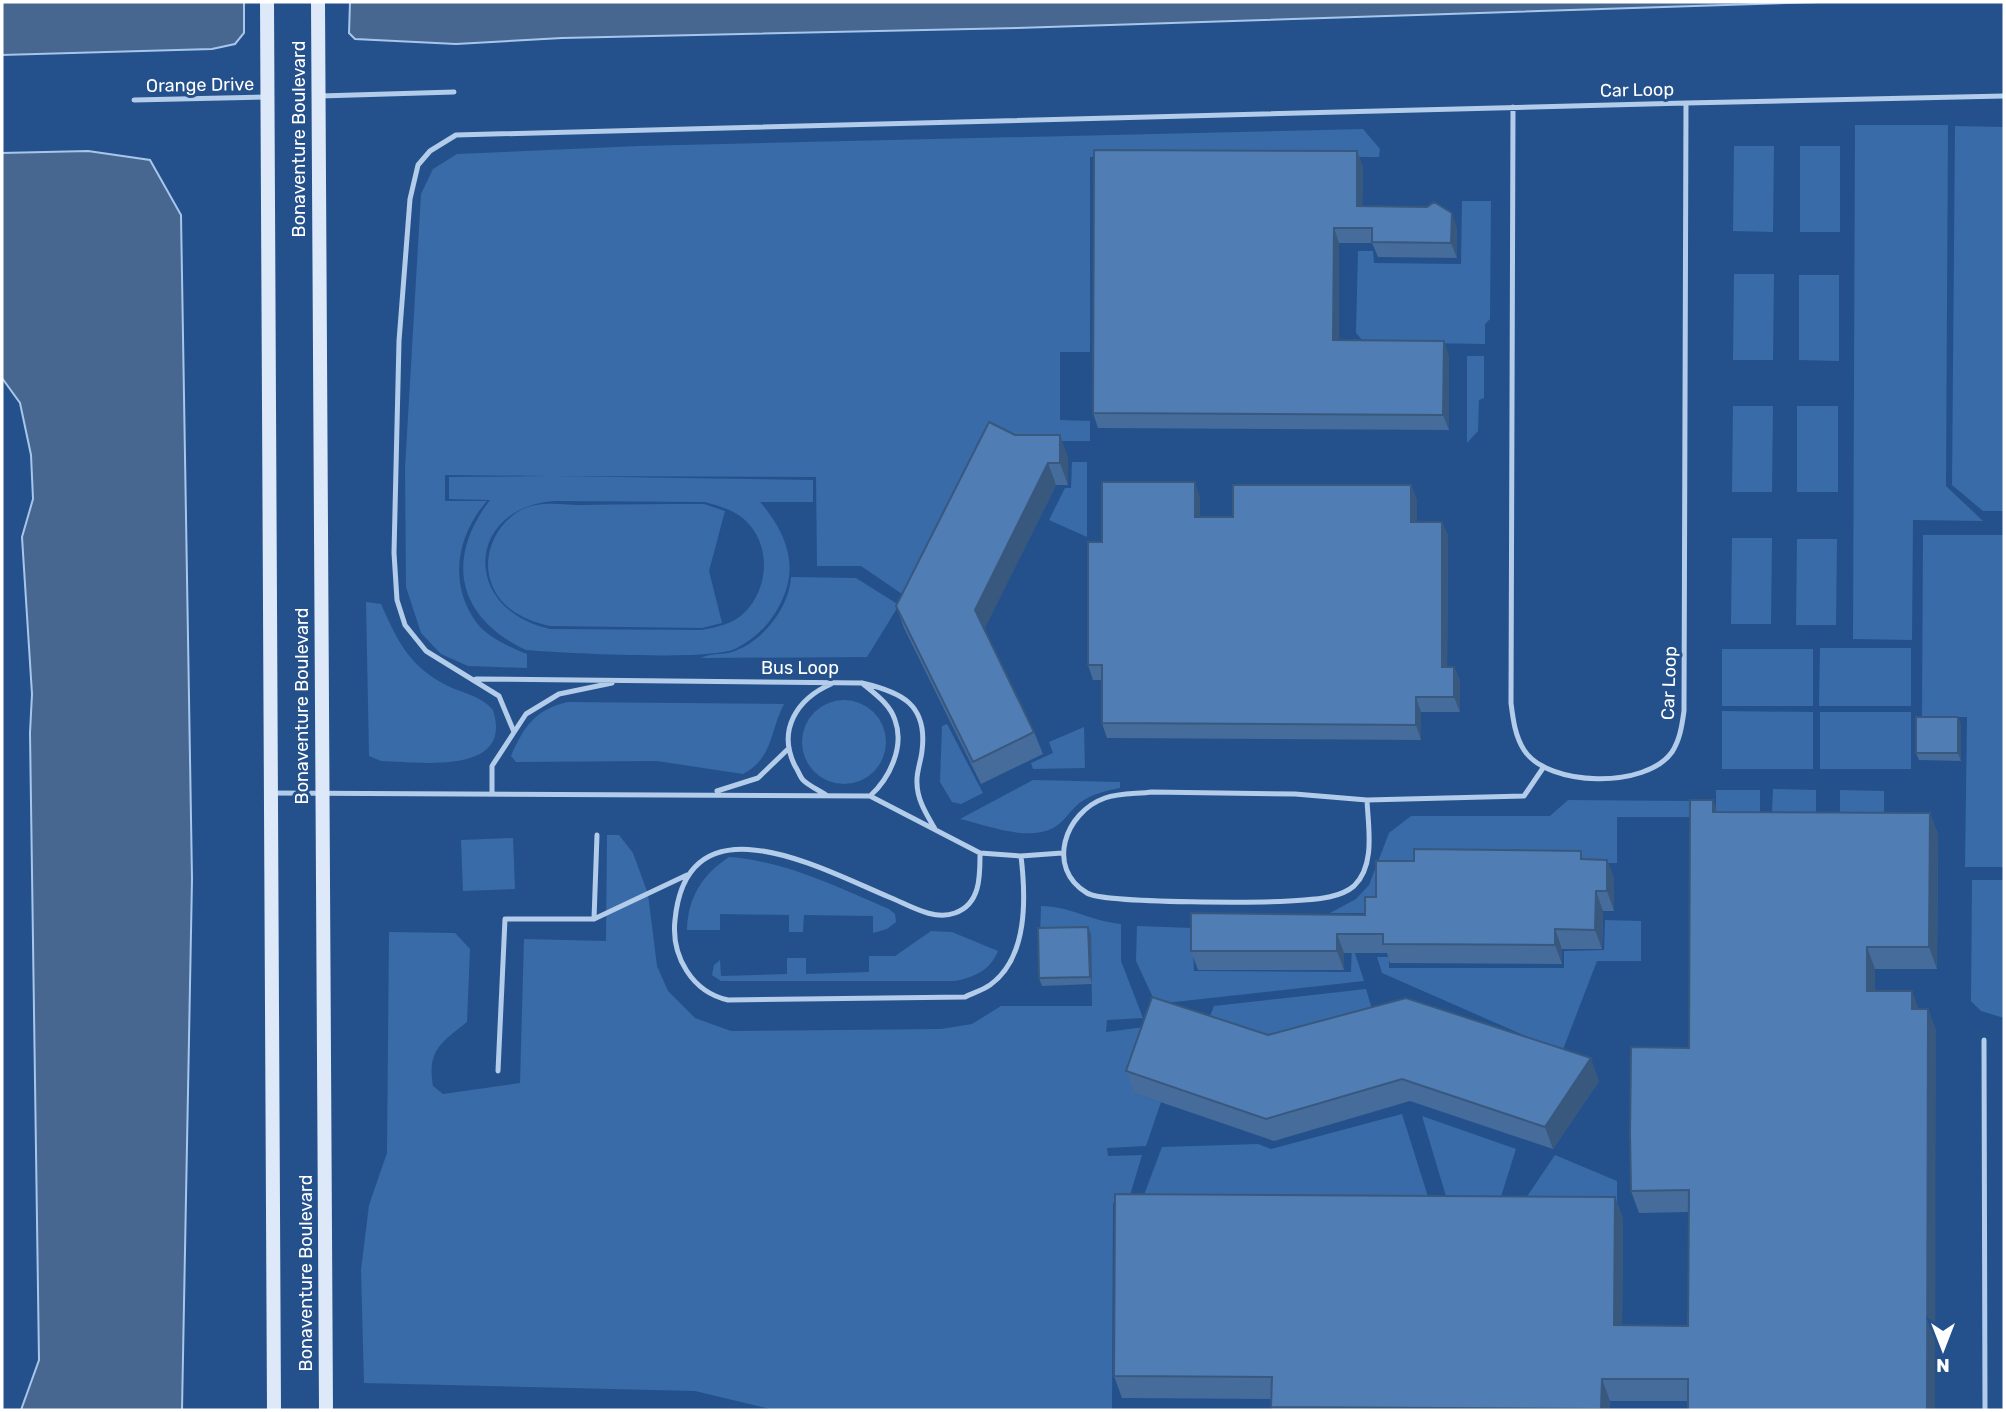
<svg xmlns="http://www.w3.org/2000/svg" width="2006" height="1412" font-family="Rubik,sans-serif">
<rect width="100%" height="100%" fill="#24518b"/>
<path fill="#386ba8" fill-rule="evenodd" d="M 1855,125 L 1948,125 L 1946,486 L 1983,521 L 1913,520 L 1912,640 L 1853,639 Z
M 1955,126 L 2004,127 L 2004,511 L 1983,511 L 1952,485 Z
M 1363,129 L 1380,149 L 1379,157 L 1090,157 L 1090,352 L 1060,352 L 1060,420 L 1090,421 L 1090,441 L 994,441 L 902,594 L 861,566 L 817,566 L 816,477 L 553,476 L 813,480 L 813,502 L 760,502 C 781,526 797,557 786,590 C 777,616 761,636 735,649 C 709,661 561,653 526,650 C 458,618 444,560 490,500 L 449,499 L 449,477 L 549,476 L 445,475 L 445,501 L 487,501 C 457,535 448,583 476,622 C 488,638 510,647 527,654 L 527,668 L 468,666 L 441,654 L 421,633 L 406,587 L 405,468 L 421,194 L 433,169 L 457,154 L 639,146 ZM 555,501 L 705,502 C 719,506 734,510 745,520 C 772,545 769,590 743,614 C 732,624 717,627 702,630 L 550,629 C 460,609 466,507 555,501 Z
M 1734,146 L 1774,146 L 1773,232 L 1733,231 Z
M 1800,146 L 1840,146 L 1840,232 L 1800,232 Z
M 1462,201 L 1491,201 L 1490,319 L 1485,324 L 1485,344 L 1364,342 L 1356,333 L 1358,251 L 1373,251 L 1374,263 L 1461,264 Z
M 1734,274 L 1774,274 L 1773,360 L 1733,360 Z
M 1799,275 L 1839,275 L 1839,361 L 1799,360 Z
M 1467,356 L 1484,356 L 1484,398 L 1479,400 L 1478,431 L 1467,443 Z
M 1733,406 L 1773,406 L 1772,492 L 1732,492 Z
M 1797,406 L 1838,406 L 1838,492 L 1797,492 Z
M 1072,462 L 1087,462 L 1087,537 L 1049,520 L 1065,488 L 1071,488 Z
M 704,504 L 725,511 L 709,571 L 722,623 L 702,628 L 550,626 C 524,620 498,608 490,579 C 481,548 504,510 536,505 C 551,502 569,505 584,505 C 624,504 664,504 704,504 Z
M 1923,535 L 2004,535 L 2004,867 L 1965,867 L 1967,717 L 1922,717 Z
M 1732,538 L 1772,538 L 1771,624 L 1731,624 Z
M 1797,539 L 1837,539 L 1836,625 L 1796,625 Z
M 791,577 L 856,578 L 899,605 L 867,657 L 701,658 C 709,653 722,655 732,652 C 762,642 789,609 791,577 Z
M 366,602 L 381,604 C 398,642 410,668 450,687 C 466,694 481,696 493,710 C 514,776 420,762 381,761 L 369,756 Z
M 1820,648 L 1911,648 L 1911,706 L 1819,706 Z
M 1722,649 L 1813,649 L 1813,706 L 1722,706 Z
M802 742a42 42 0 1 1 84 0a42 42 0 1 1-84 0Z
M 568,702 L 784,704 C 769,733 774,757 743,774 L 657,761 L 516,762 L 511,756 C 524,726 536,709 568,702 Z
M 1722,711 L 1813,712 L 1813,769 L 1722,769 Z
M 1820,712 L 1911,712 L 1911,769 L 1820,769 Z
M 947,724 L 983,793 L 961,804 L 952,802 L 940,782 L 942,726 Z
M 1084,727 L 1085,768 L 1033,769 L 1031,763 L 1053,753 L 1049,742 Z
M 1033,780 L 1120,782 L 1120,788 C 1104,791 1087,795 1075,807 C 1068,814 1061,825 1051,829 C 1025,841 987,825 960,819 Z
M 1773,789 L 1816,790 L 1816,813 L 1772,813 Z
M 1716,790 L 1760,790 L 1760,814 L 1716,813 Z
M 1840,790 L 1884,791 L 1884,814 L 1840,813 Z
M 1568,800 L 1689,801 L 1689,817 L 1617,817 L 1617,863 L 1418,863 L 1380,913 L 1330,913 L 1356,899 L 1369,885 L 1389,833 L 1411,816 L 1550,816 Z
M 607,835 L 619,835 L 633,853 L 648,894 L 657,966 L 668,991 L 695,1018 L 731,1031 L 941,1029 L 972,1024 L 1001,1006 L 1092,1006 L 1091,935 L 1040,935 L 1041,906 C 1070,906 1090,921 1121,924 L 1121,961 L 1143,1018 L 1107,1020 L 1106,1032 L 1145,1027 L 1134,1093 L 1161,1102 L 1146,1146 L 1107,1148 L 1108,1156 L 1142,1155 L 1128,1202 L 1113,1203 L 1112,1410 L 774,1410 L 695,1391 L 364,1383 L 361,1270 L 369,1205 L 387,1153 L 389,932 L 455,933 L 470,949 L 467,1022 C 441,1043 427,1050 433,1086 L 443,1094 L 520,1083 L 524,939 L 606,941 Z
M 513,838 L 515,889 L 463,891 L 461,840 Z
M 729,857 C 786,861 837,887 889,909 L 895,914 L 896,922 L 887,929 L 873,933 L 873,916 L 804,915 L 803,932 L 789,932 L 789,915 L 720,914 L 720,930 L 687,930 C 688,897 702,875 729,857 Z
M 1972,880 L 2004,880 L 2004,1018 L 1981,1011 L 1971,1001 Z
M 1605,920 L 1641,921 L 1641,961 L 1597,961 L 1562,1052 L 1382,973 L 1377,957 L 1389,957 L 1389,968 L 1564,968 L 1564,951 L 1604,950 Z
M 1137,926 L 1192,928 L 1194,971 L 1351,972 L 1352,944 L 1364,981 L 1156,1004 L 1136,961 Z
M 931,931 L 952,932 L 998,951 C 990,971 974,977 955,981 L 721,981 L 712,975 L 714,965 L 720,960 L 721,976 L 787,974 L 787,958 L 806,958 L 806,974 L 869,972 L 869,956 L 895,956 Z
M 1366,989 L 1375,1019 L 1274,1048 L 1207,1023 L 1214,1006 Z
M 1402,1114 L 1430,1203 L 1141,1203 L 1162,1147 L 1258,1144 L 1271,1149 Z
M 1422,1116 L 1516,1149 L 1499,1203 L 1448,1203 Z
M 1555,1155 L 1617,1181 L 1617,1206 L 1522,1204 Z"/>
<path fill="#476791" stroke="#a6c6eb" stroke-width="2" d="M 2,2 L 244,2 L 244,33 L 235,44 L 212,49 L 2,55 Z
M 350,2 L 1819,2 L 1017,28 L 562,38 L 456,44 L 355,39 L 349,33 Z
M 88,151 L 150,160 L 181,215 L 192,879 L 182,1410 L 21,1410 L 39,1360 L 30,733 L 32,694 L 22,537 L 33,499 L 31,455 L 20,403 L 2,378 L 2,153 Z"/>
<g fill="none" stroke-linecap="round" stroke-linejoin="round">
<path stroke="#b2ccea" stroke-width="5" d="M 320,96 L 454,92
M 134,100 L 267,97
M 1686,103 L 2004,96
M 476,679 L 862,683 C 901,692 928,704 922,751 C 921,761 916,773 917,783 C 917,800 927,815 935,829
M 514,732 L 499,696 L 426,651 L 405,625 L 397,600 L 394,553 L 399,341 L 410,199 L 418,165 L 430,151 L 456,135 C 866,123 1276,113 1686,103 L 1684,711 C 1682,725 1680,740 1672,752 C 1646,789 1548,787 1524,750 C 1515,736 1513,719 1511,703 L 1513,107
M 717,791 L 758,778 L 787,750
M 1152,792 L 1295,794 L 1367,800 C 1368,826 1376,865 1354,886 C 1341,897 1320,899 1304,900 C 1274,903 1105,904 1087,893 C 1045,868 1065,812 1105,798 C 1119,793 1137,794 1152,792 Z
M 271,793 L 870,796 C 889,779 905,747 895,720 C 890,704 874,693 862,683
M 492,793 L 492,766 L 526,714 L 559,694 L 612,683
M 826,795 C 819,790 809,786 803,780 C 800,777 798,770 795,766 C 777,730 797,699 831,684
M 870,796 L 980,853 L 1021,856 L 1062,853
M 1367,800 L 1524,796 L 1543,768
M 980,853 C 980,875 981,904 955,913 C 933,921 909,905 889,897 C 822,869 687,794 675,920 C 671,956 692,992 728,1000 L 965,997 C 973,993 983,990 990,985 C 1028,958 1026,898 1021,856
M 594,919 L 687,875
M 1984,1040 L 1985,1410
M 498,1071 L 505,919 L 594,919 L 597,835"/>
<path stroke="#dde9f8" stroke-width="14" d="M 267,2 L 274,1410
M 318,2 L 326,1410"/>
</g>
<path fill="#456c9b" d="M 1363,166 L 1362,206 L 1457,228 L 1457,258 L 1378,257 L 1372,243 L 1339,243 L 1339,340 L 1449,356 L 1449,430 L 1098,428 L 1093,413 Z
M 1015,435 L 1068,457 L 1068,485 L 1056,485 L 984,629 L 1034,732 L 1043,754 L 981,784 L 904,628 L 896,606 Z
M 1411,485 L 1417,500 L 1417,522 L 1442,522 L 1448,536 L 1447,667 L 1454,667 L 1460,681 L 1460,712 L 1421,712 L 1421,740 L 1107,738 L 1102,723 L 1102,680 L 1093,680 L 1088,665 L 1102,542 L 1200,497 L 1200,517 L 1233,517 Z
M 1961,724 L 1961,761 L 1919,760 L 1916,753 Z
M 1713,800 L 1717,812 L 1930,813 L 1938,835 L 1937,969 L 1875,969 L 1875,991 L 1919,1009 L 1928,1009 L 1936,1031 L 1688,1401 L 1610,1401 L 1609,1410 L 1272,1410 L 1271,1407 L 1271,1399 L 1122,1398 L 1114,1376 L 1615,1197 L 1623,1219 L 1622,1325 L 1688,1326 L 1688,1212 L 1639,1213 L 1631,1191 L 1689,1048 Z
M 1584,859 L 1607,860 L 1614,879 L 1614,911 L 1603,911 L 1602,949 L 1562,949 L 1562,964 L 1390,963 L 1387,953 L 1344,953 L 1344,970 L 1198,970 L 1191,951 L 1365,915 L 1376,897 L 1414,861 Z
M 1088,927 L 1091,934 L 1092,984 L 1042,986 L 1039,978 Z
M 1268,1035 L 1599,1081 L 1553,1149 L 1410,1101 L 1274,1141 L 1134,1093 L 1126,1071 Z"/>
<path fill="#38587e" d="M 1357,151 L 1363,166 L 1362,221 L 1357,206 Z
M 1452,213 L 1457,228 L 1457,258 L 1451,243 Z
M 1334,228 L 1339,243 L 1339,355 L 1333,340 Z
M 1444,341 L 1449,356 L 1449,430 L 1443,415 Z
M 1060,435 L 1068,457 L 1068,485 L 1060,463 Z
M 1048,463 L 1056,485 L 983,632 L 975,610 Z
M 1195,482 L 1200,497 L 1200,532 L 1195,517 Z
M 1411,485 L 1417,500 L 1417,536 L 1411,522 Z
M 1442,522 L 1448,536 L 1447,681 L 1442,667 Z
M 1454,667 L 1460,681 L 1460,712 L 1454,697 Z
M 1416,697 L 1421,712 L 1421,740 L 1416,725 Z
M 1958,717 L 1961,724 L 1961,761 L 1958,753 Z
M 1713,800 L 1720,822 L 1713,812 Z
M 1930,813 L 1938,835 L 1937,969 L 1929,947 Z
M 1607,860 L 1614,879 L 1614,911 L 1607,891 Z
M 1596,891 L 1603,911 L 1602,949 L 1595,930 Z
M 1088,927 L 1091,934 L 1092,984 L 1090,977 Z
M 1555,929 L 1562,949 L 1562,964 L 1555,945 Z
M 1337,934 L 1344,953 L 1344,970 L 1337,951 Z
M 1867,947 L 1875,969 L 1875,1012 L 1867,991 Z
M 1912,991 L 1920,1013 L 1912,1009 Z
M 1928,1009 L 1936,1031 L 1935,1410 L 1927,1410 Z
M 1591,1058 L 1599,1081 L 1553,1149 L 1545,1127 Z
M 1615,1197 L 1623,1219 L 1622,1347 L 1614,1325 Z
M 1602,1379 L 1610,1401 L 1609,1410 L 1602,1410 L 1601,1409 Z"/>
<path fill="#507db4" stroke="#38587e" stroke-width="2" d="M 1094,150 L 1357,151 L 1357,206 L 1427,207 L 1434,202 L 1452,213 L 1451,243 L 1372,242 L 1372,228 L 1334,228 L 1333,340 L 1444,341 L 1443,415 L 1093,413 Z
M 989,422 L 1015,435 L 1060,435 L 1060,463 L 1048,463 L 975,610 L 1034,732 L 973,762 L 896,606 Z
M 1102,482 L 1195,482 L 1195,517 L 1233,517 L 1233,485 L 1411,485 L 1411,522 L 1442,522 L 1442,667 L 1454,667 L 1454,697 L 1416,697 L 1416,725 L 1102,723 L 1102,665 L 1088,665 L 1088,542 L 1102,542 Z
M 1916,717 L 1958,717 L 1958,753 L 1916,753 Z
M 1690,800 L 1713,800 L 1713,812 L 1930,813 L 1929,947 L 1867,947 L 1867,991 L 1912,991 L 1912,1009 L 1928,1009 L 1927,1410 L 1688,1410 L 1688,1379 L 1602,1379 L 1601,1409 L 1271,1407 L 1272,1377 L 1114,1376 L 1115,1194 L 1615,1197 L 1614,1325 L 1688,1326 L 1689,1190 L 1631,1191 L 1630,1135 L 1631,1047 L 1689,1048 Z
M 1414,849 L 1581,851 L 1581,859 L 1607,860 L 1607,891 L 1596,891 L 1595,930 L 1555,929 L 1555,945 L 1383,944 L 1383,934 L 1337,934 L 1337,951 L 1191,951 L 1191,913 L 1365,915 L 1365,897 L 1376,897 L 1376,861 L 1414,861 Z
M 1088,927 L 1090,977 L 1039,978 L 1038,928 Z
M 1152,997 L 1268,1035 L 1406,998 L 1591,1058 L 1545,1127 L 1402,1079 L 1266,1119 L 1126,1071 Z"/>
<g text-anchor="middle" stroke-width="6" stroke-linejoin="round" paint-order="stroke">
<g font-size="18" fill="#fff" stroke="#24518b">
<text transform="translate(200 85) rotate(-1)" y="6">Orange Drive</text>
<text transform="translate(1637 90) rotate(-1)" y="6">Car Loop</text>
<text transform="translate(299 139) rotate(-90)" y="6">Bonaventure Boulevard</text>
<text x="800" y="674">Bus Loop</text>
<text transform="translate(1669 683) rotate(-88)" y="6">Car Loop</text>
<text transform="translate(302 706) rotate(-90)" y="6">Bonaventure Boulevard</text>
<text transform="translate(306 1273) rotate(-90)" y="6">Bonaventure Boulevard</text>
</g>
</g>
<rect width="2006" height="1412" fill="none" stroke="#ffffff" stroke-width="7"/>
<g transform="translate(1943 1349) rotate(180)" stroke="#24518b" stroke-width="5" paint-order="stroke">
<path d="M0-5L12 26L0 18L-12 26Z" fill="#ffffff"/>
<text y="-10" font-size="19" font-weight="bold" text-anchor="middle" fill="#ffffff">N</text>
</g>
</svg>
